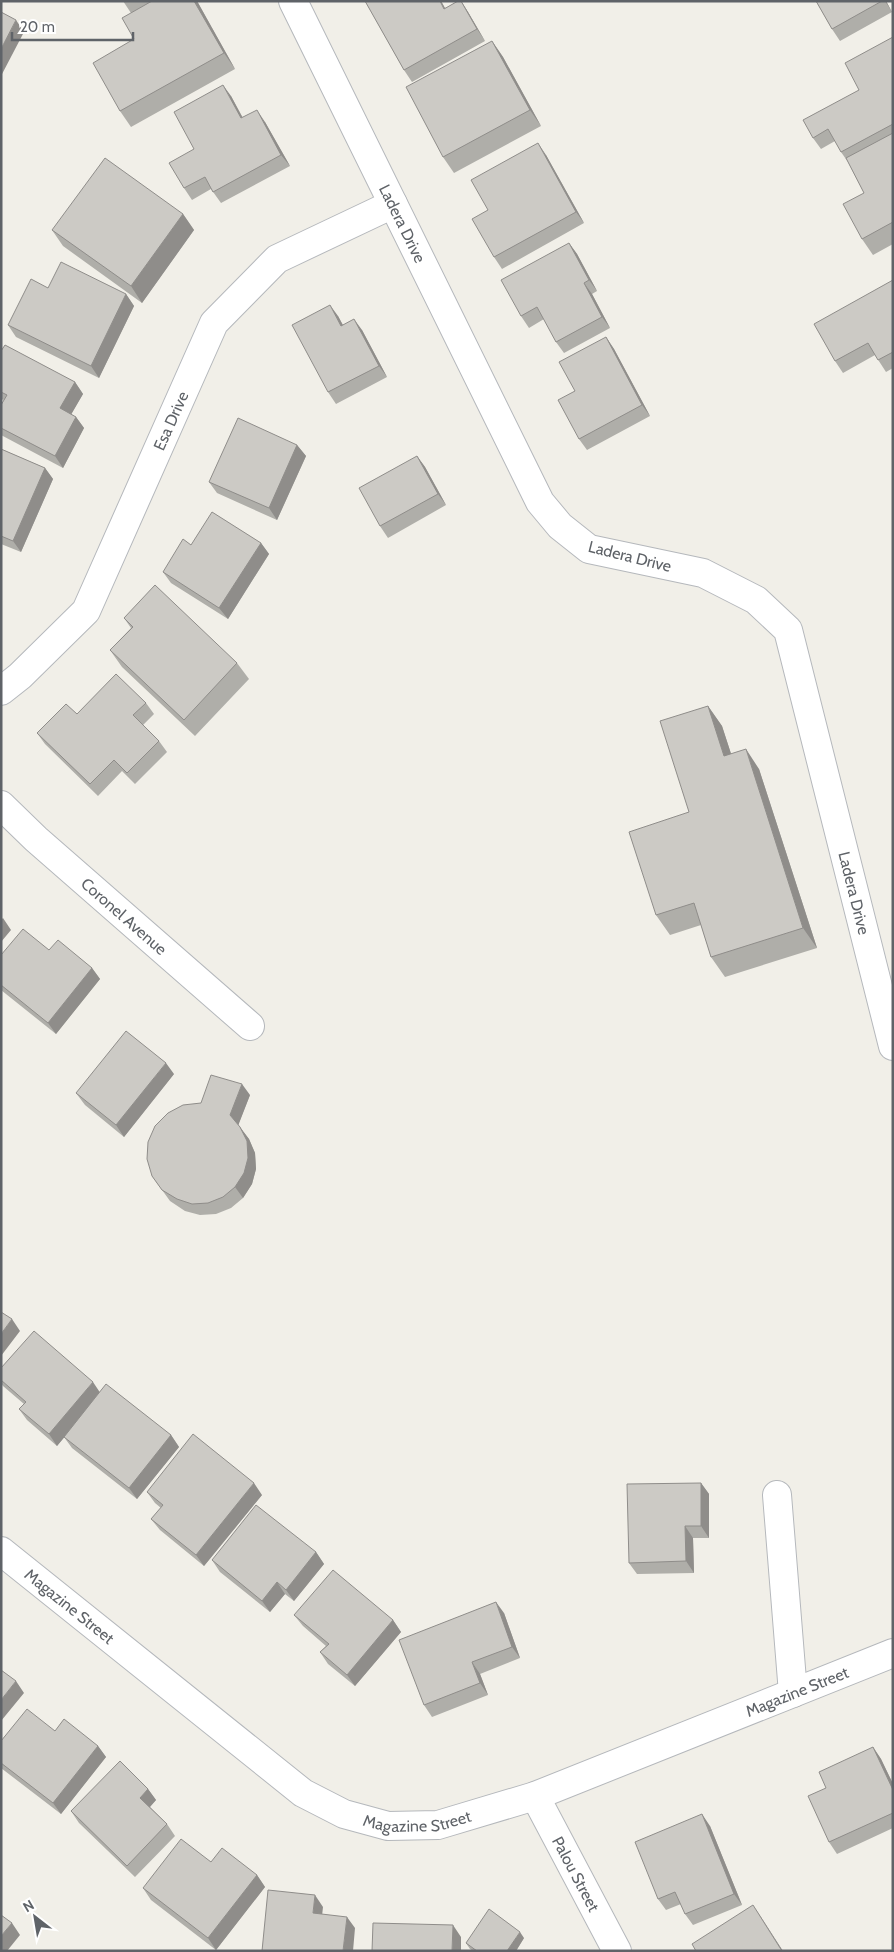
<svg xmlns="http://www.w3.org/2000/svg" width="894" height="1952" font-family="Cabin,sans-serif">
<rect width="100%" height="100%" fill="#f1efe8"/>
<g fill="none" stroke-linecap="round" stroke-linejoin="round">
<g stroke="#b5b8bc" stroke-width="30">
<g id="minor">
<path id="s1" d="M 293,1 L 540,502 L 560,526 L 589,549 L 703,573 L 756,600 L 788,630 L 893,1046"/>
<path id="s2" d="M 1,691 L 20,676 L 86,611 L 214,323 L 277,259 L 393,204"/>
<path id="s3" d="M 1,805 L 36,839 L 250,1026"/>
<path d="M 777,1495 L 793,1693"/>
<path id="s4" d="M 1,1551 L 303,1793 L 344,1814 L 388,1826 L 438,1825 L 535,1796 L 893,1653"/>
<path id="s5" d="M 535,1796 L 617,1951"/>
</g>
</g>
<use href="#minor" stroke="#fff" stroke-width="28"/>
</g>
<path fill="#afaea9" d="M 123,1 L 197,1 L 235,69 L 131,127 L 120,111 L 134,39 L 131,13 Z
M 365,1 L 441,1 L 445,8 L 461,1 L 468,12 L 485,41 L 412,82 L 404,70 Z
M 816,1 L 886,1 L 892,12 L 840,41 L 832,29 Z
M 893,37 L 893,244 L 873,255 L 862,239 L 864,193 L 848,162 L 841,152 L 835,141 L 821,149 L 813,138 L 859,90 Z
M 492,41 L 503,57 L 541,126 L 454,173 L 443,157 Z
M 231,96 L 243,118 L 265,122 L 290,166 L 221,203 L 211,189 L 192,200 L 184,188 L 194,149 Z
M 546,155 L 584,223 L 502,269 L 494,257 L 488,210 Z
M 183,214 L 194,230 L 142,303 L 63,246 L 52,230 Z
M 569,243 L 577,254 L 597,291 L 592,294 L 610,328 L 564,353 L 556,342 L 544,319 L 529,328 L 521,316 Z
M 893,280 L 893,368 L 886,372 L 875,355 L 843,373 L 835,361 Z
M 126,294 L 134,306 L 99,378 L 16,337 L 8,325 Z
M 338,316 L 343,325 L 362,330 L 387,377 L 336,404 L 328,392 Z
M 606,337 L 614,349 L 650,416 L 587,450 L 579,439 L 575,391 Z
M 1,351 L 75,382 L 83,394 L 71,414 L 76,417 L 84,428 L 63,468 L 1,435 L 1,405 L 4,400 L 1,399 Z
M 297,445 L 306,456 L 277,520 L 217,493 L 209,482 Z
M 1,449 L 45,468 L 53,479 L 21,552 L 1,544 Z
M 417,456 L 425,467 L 446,505 L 388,538 L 380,526 Z
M 261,543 L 269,554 L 228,619 L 171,583 L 163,572 L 191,545 Z
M 124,618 L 237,663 L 249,679 L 195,736 L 122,667 L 110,650 L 131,628 Z
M 146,703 L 154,714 L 143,725 L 159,741 L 167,752 L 135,784 L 122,771 L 98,796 L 45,744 L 37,733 L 77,714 Z
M 708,706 L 722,726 L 731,754 L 759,769 L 817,948 L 725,977 L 711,957 L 701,925 L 670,935 L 656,915 L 689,812 Z
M 49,950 L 92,968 L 100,979 L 56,1034 L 1,990 L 1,955 Z
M 174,1074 L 124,1137 L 85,1105 L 76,1093 Z
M 250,1095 L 238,1125 L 249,1139 L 255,1153 L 256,1169 L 252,1184 L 243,1198 L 231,1208 L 216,1214 L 200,1215 L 185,1211 L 170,1201 L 152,1176 L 201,1103 Z
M 1,1368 L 100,1392 L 171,1435 L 179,1447 L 137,1499 L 72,1448 L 64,1437 L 57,1446 L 27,1420 L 19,1409 L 24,1404 L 3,1386 L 1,1383 Z
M 701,1483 L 709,1494 L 709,1538 L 693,1538 L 694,1573 L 637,1574 L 629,1563 Z
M 147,1492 L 262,1495 L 204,1566 L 160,1530 L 151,1519 L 161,1508 L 155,1503 Z
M 316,1552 L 324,1564 L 294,1601 L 285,1594 L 270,1612 L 220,1572 L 212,1560 Z
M 504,1613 L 520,1658 L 480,1674 L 488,1695 L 432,1717 L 424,1705 Z
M 294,1615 L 393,1620 L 401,1632 L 355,1686 L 328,1664 L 320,1652 L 326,1646 L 303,1626 Z
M 55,1731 L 98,1746 L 106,1757 L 61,1814 L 1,1768 L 1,1741 Z
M 873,1747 L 881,1759 L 893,1784 L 893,1828 L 837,1854 L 829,1842 L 826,1788 Z
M 148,1789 L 156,1800 L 150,1807 L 167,1824 L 175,1836 L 135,1877 L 79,1823 L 71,1811 Z
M 710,1826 L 742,1905 L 693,1925 L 685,1914 L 681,1904 L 666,1910 L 658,1899 Z
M 211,1862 L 257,1875 L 265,1887 L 216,1950 L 151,1900 L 143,1888 Z
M 524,1938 L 516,1951 L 473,1951 L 470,1949 L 466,1943 Z"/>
<path fill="#8f8d8a" d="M 194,1 L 197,1 L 235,69 L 224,53 Z
M 440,1 L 441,1 L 452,21 L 444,9 Z
M 461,1 L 468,12 L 485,41 L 477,29 Z
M 885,1 L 886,1 L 892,12 Z
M 16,20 L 24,32 L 1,76 L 1,49 Z
M 492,41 L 503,57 L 541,126 L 530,110 Z
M 223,85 L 231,96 L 249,130 L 241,118 Z
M 257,110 L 265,122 L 290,166 L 281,155 Z
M 538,143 L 546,155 L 584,223 L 576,212 Z
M 183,214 L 194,230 L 142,303 L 131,286 Z
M 569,243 L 577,254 L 597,291 L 589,280 Z
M 584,283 L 592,294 L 610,328 L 602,317 Z
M 126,294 L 134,306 L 99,378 L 91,366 Z
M 330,305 L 338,316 L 349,337 L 341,326 Z
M 354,319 L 362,330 L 387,377 L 379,366 Z
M 606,337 L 614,349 L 650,416 L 642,405 Z
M 75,382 L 83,394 L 68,420 L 60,408 Z
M 76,417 L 84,428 L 63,468 L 55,456 Z
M 297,445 L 306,456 L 277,520 L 269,508 Z
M 417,456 L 425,467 L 446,505 L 438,494 Z
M 45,468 L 53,479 L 21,552 L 13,541 Z
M 261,543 L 269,554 L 228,619 L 219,608 Z
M 708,706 L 722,726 L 738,775 L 724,756 Z
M 746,749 L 759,769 L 817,948 L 803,928 Z
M 3,918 L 11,930 L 1,942 L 1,920 Z
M 92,968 L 100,979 L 56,1034 L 48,1023 Z
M 166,1063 L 174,1074 L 124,1137 L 116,1125 Z
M 242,1084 L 250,1095 L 238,1126 L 230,1115 Z
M 240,1127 L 249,1139 L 255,1153 L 256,1169 L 252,1184 L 243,1198 L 235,1187 Z
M 12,1319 L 20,1331 L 1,1356 L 1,1334 Z
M 93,1382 L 101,1394 L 57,1446 L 49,1434 Z
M 171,1435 L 179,1447 L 137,1499 L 129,1488 Z
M 254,1483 L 262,1495 L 204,1566 L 196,1555 Z
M 701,1483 L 709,1494 L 709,1538 L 701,1526 Z
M 685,1526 L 693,1538 L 694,1573 L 686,1561 Z
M 316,1552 L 324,1564 L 294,1601 L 286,1590 Z
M 277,1582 L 285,1594 L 270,1612 L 262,1601 Z
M 496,1602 L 504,1613 L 520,1658 L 512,1647 Z
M 393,1620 L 401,1632 L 355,1686 L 347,1675 Z
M 472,1662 L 480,1674 L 488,1695 L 480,1683 Z
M 16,1681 L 24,1693 L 1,1721 L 1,1700 Z
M 98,1746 L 106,1757 L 61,1814 L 53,1803 Z
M 873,1747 L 881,1759 L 893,1784 L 893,1790 Z
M 148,1789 L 156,1800 L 148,1809 L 140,1798 Z
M 702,1814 L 710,1826 L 742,1905 L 734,1894 Z
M 257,1875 L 265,1887 L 216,1950 L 208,1938 Z
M 315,1895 L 323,1907 L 321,1925 L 313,1913 Z
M 753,1905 L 761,1917 L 783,1951 L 782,1951 Z
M 347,1917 L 355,1928 L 353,1951 L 343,1951 Z
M 12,1923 L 20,1935 L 7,1951 L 1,1951 L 1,1936 Z
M 453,1925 L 461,1937 L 461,1951 L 452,1951 Z
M 520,1932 L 524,1938 L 516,1951 L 507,1951 Z"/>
<path fill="#cccac5" stroke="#8f8d8a" d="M 152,1 L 194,1 L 224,53 L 120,111 L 93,63 L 134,39 L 122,18 Z
M 365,1 L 440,1 L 444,9 L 458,1 L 461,1 L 477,29 L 404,70 Z
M 816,1 L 882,1 L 832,29 Z
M 1,12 L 16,20 L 1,49 Z
M 893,37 L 893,124 L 841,152 L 828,129 L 813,138 L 803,120 L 859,90 L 845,63 Z
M 492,41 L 530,110 L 443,157 L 406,87 Z
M 223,85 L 241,118 L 257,110 L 281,155 L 213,192 L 205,177 L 184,188 L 169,163 L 194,149 L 174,112 Z
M 893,133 L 893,222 L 862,239 L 843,204 L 864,193 L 846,158 Z
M 538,143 L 576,212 L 494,257 L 472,219 L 488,210 L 471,180 Z
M 105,158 L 183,214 L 131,286 L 52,230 Z
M 569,243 L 589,280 L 584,283 L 602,317 L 556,342 L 537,307 L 521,316 L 501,280 Z
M 61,262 L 126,294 L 91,366 L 8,325 L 31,279 L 48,288 Z
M 893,280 L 893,352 L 878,360 L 868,343 L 835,361 L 814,324 Z
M 330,305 L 341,326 L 354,319 L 379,366 L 328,392 L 292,325 Z
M 606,337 L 642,405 L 579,439 L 558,400 L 575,391 L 559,362 Z
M 5,345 L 75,382 L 60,408 L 76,417 L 55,456 L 1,428 L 1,405 L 7,395 L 1,392 L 1,351 Z
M 238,418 L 297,445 L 269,508 L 209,482 Z
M 1,449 L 45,468 L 13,541 L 1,536 Z
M 417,456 L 438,494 L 380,526 L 359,488 Z
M 212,512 L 261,543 L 219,608 L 163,572 L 183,539 L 191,545 Z
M 155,585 L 237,663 L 184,720 L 110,650 L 133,627 L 124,618 Z
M 116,674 L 146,703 L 133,715 L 159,741 L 127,773 L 114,760 L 90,784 L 37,733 L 66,704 L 77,714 Z
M 708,706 L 724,756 L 746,749 L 803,928 L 711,957 L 694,903 L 656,915 L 629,832 L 689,812 L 660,721 Z
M 23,929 L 49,950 L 58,940 L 92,968 L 48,1023 L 1,985 L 1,955 Z
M 126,1031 L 166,1063 L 116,1125 L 76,1093 Z
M 211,1075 L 242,1084 L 230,1115 L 240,1127 L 247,1141 L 248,1158 L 244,1173 L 235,1187 L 223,1197 L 208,1203 L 192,1204 L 177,1199 L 162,1190 L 152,1176 L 147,1159 L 148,1142 L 155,1126 L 168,1113 L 183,1105 L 201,1103 Z
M 1,1312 L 12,1319 L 1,1334 Z
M 34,1331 L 93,1382 L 49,1434 L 19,1409 L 26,1402 L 1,1380 L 1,1368 Z
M 106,1384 L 171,1435 L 129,1488 L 64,1437 Z
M 193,1434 L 254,1483 L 196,1555 L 151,1519 L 163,1505 L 147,1492 Z
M 701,1483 L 701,1526 L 685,1526 L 686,1561 L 629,1563 L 627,1484 Z
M 256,1505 L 316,1552 L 286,1590 L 277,1582 L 262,1601 L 212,1560 Z
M 333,1570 L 393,1620 L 347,1675 L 320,1652 L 329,1644 L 294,1615 Z
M 496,1602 L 512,1647 L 472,1662 L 480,1683 L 424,1705 L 399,1640 Z
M 1,1670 L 16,1681 L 1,1700 Z
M 27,1709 L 55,1731 L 64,1719 L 98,1746 L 53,1803 L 1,1763 L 1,1741 Z
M 873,1747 L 893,1790 L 893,1813 L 829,1842 L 808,1796 L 826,1788 L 819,1772 Z
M 120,1761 L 148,1789 L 140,1798 L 167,1824 L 127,1866 L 71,1811 Z
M 702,1814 L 734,1894 L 685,1914 L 675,1892 L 658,1899 L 635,1842 Z
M 181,1839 L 211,1862 L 222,1848 L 257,1875 L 208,1938 L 143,1888 Z
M 268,1890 L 315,1895 L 313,1913 L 347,1917 L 343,1951 L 262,1951 Z
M 753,1905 L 782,1951 L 696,1951 L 692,1944 Z
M 489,1909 L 520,1932 L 507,1951 L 477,1951 L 466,1943 Z
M 1,1915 L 12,1923 L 1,1936 Z
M 373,1923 L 453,1925 L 452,1951 L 372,1951 Z"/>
<g text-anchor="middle" stroke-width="4" stroke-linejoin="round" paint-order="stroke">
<g font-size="16" fill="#5f6368" stroke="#fff">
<text dy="6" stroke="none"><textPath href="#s1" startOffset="248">Ladera Drive</textPath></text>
<text dy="6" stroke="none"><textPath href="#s2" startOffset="325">Esa Drive</textPath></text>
<text transform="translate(630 556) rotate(14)" y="6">Ladera Drive</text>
<text dy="6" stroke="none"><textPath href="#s1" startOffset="1118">Ladera Drive</textPath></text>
<text dy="6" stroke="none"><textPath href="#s3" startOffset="166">Coronel Avenue</textPath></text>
<text dy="6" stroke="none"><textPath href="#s4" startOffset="88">Magazine Street</textPath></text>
<text dy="6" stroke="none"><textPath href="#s4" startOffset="912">Magazine Street</textPath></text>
<text dy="6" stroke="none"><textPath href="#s4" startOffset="508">Magazine Street</textPath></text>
<text dy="6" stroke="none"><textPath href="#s5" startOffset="88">Palou Street</textPath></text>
</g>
</g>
<rect width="894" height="1952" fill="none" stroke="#5f6368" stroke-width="5"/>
<g transform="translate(35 1917) rotate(329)" stroke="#ffffff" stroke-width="4" paint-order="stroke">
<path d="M0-4L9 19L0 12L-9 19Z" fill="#5f6368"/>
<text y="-8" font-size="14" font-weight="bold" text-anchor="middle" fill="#5f6368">N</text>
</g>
<path d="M12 32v8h121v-8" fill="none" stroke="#5f6368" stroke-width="2.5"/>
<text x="20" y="32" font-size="15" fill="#5f6368" stroke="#ffffff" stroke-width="4" paint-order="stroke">20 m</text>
</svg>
